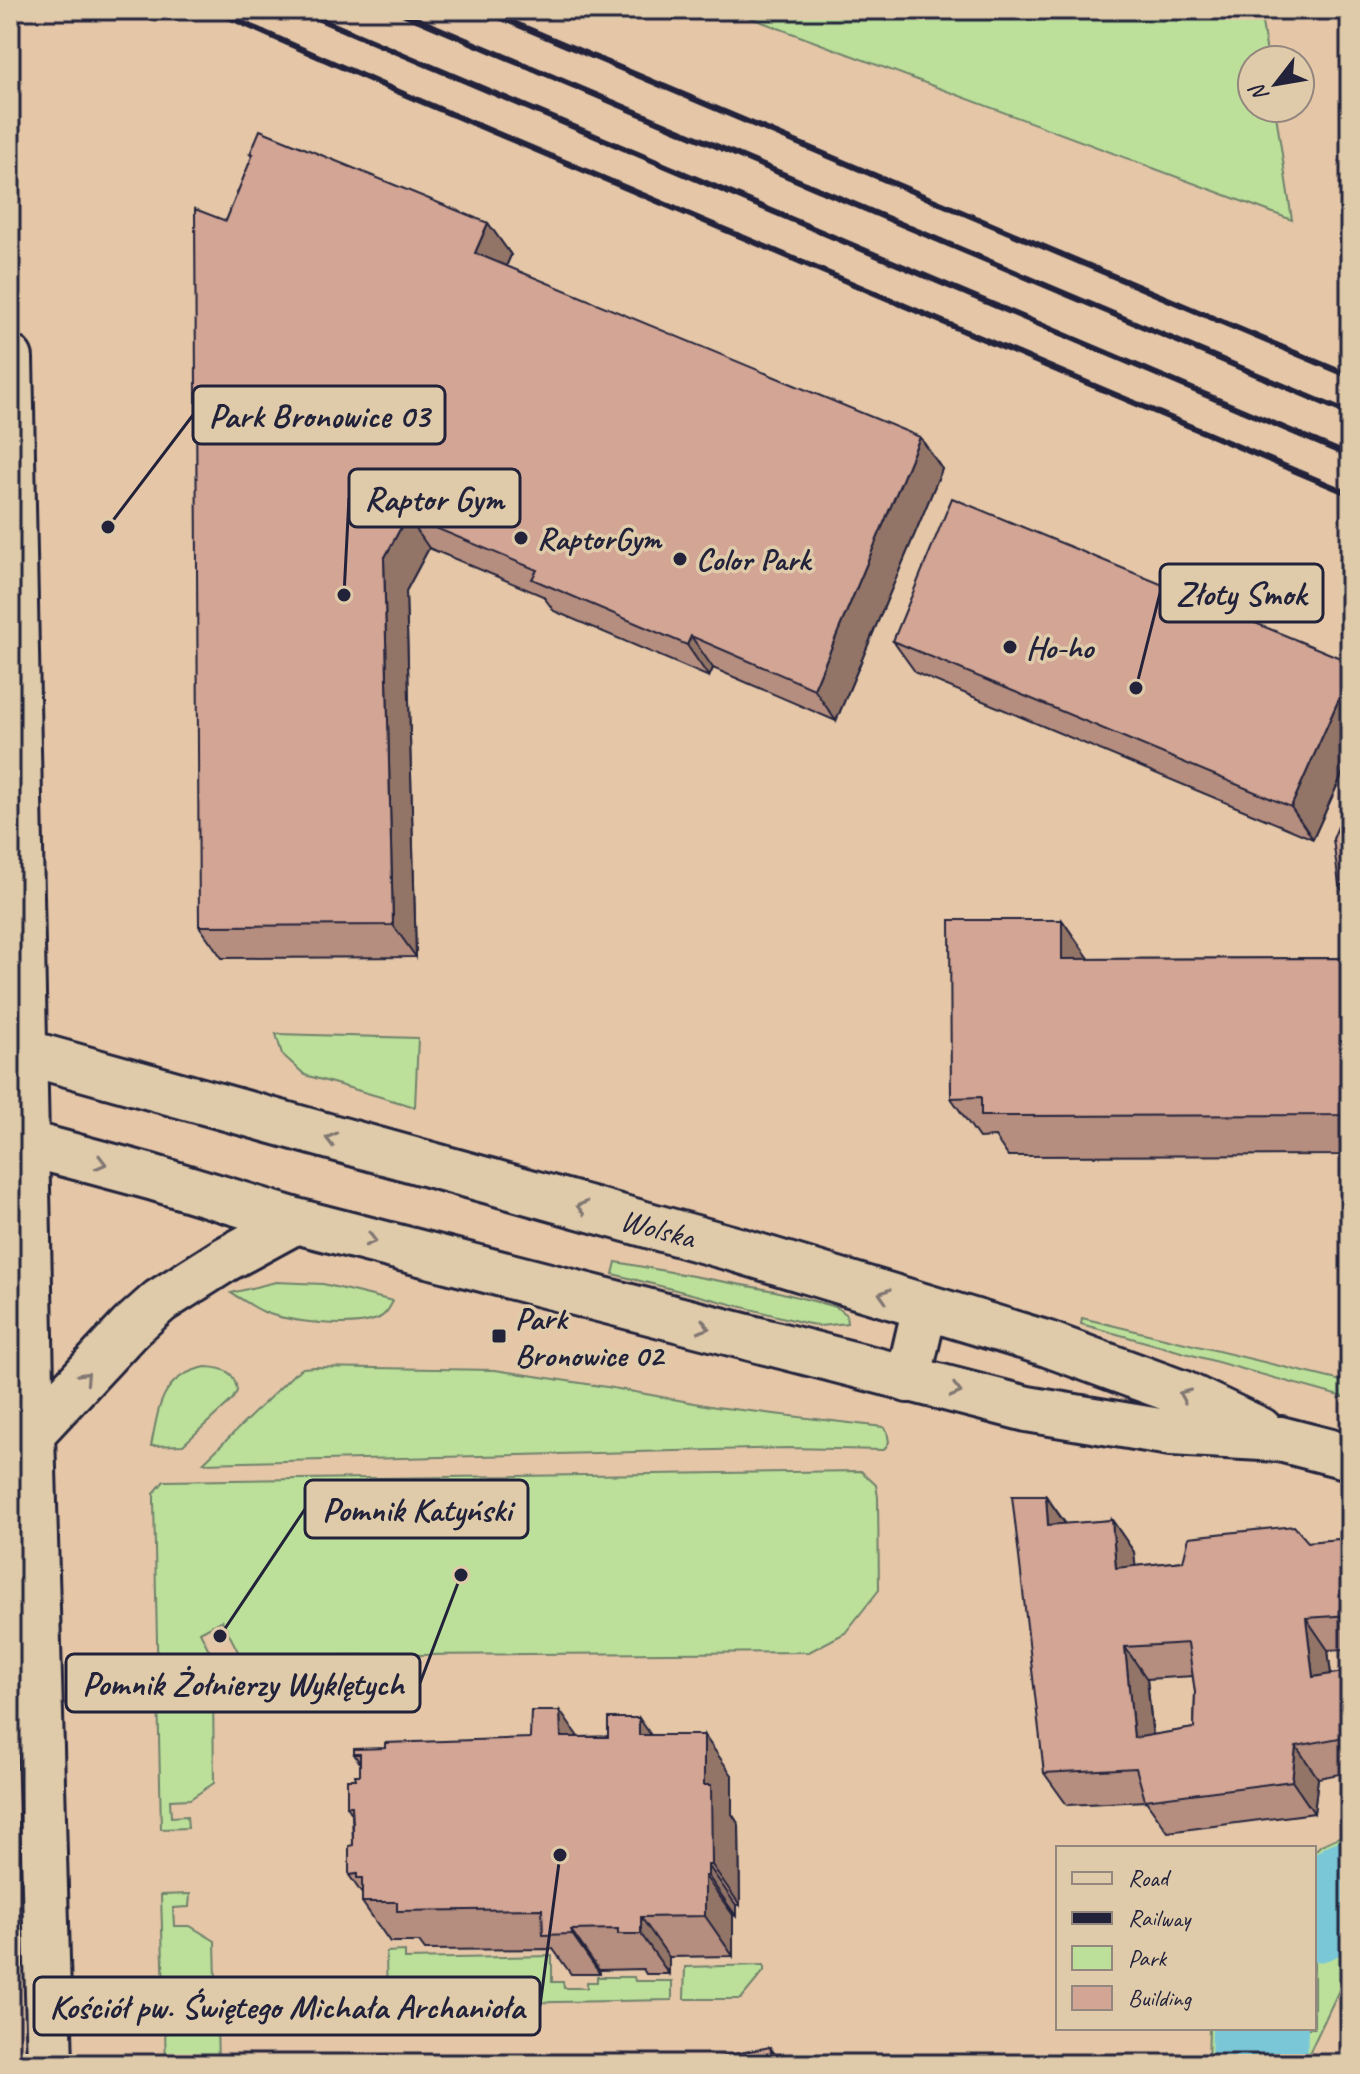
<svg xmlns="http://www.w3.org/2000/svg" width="1360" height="2074" font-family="Caveat,sans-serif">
<rect width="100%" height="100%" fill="#e5c7a8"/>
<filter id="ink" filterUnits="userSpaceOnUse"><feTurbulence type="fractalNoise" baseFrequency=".0125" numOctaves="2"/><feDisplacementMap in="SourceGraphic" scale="16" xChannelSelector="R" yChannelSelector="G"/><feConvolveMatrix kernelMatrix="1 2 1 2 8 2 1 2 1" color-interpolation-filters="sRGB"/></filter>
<g filter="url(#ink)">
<path fill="#bce09a" stroke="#6f816a" stroke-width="2" d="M 730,10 L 1171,10 L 1183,14 L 1210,10 L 1260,10 L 1268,60 L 1252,60 L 1252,108 L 1275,108 L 1292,220 Z
M 276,1034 L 418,1038 L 415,1107 L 305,1075 L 282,1054 Z
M 616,1262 L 775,1291 L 836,1307 L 846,1314 L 847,1323 L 820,1326 L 805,1323 L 613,1274 Z
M 276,1282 L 323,1284 L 393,1301 C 389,1309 385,1316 377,1319 C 352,1329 289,1322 264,1312 C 253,1307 242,1299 231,1293 Z
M 1082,1318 L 1350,1383 L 1350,1399 L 1081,1324 Z
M 206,1367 C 224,1368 235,1371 237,1391 L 232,1400 L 183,1445 L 151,1446 C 159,1407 160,1376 206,1367 Z
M 314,1367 L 495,1370 L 613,1388 L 716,1407 L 883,1427 L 887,1431 L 889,1442 L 884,1450 L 788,1448 L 203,1463 L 294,1374 L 303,1368 Z
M 861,1471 L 876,1485 L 878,1497 L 879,1590 L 845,1633 L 809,1652 L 276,1656 L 277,1686 L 256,1687 L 222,1620 L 200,1632 L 227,1687 L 213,1689 L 214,1783 L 190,1799 L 170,1800 L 171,1817 L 187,1816 L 188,1828 L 161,1829 L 154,1501 L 154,1493 L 164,1481 Z
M 1350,1832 L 1350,1967 L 1304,2064 L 1208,2064 L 1209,2028 L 1314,2028 L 1314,1852 L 1321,1845 Z
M 190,1894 L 189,1907 L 173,1908 L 174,1926 L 190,1926 L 215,1941 L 218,2064 L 166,2064 L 161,1895 Z
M 405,1951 L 405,1959 L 552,1956 L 552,1982 L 563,1982 L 564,1988 L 587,1988 L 587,1982 L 597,1982 L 597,1977 L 634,1977 L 635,1981 L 672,1981 L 672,2000 L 387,2005 L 386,1952 Z
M 764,1965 L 764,1971 L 741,1999 L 684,1999 L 685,1967 Z"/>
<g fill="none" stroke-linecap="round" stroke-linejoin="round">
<path stroke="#7ac8d7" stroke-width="96" d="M 1314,1914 L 1350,1888
M 1259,2064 L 1260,2028"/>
<g stroke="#22223b" stroke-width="50">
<path id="tertiary" d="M 10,358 L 32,1433 L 50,2064
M 10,1048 L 738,1250 L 1045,1343 L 1184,1394 L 1260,1430
M 10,1139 L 151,1177 L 296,1221 L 1027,1409 L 1171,1433 L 1280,1439 L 1350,1457
M 908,1380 L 925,1307
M 32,1433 L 131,1327 L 160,1301 L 226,1259 L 296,1221"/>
</g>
<use href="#tertiary" stroke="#dfcbaa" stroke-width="44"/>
<path stroke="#22223b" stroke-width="6" d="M 213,10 L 385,86 L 1350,494
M 298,10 L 1350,456
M 395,10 L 1350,414
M 483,10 L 1350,376"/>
</g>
<path fill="#b58e7f" stroke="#22223b" stroke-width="2" fill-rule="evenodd" d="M 250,154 L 488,223 L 511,255 L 506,266 L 942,469 L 836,721 L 713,668 L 709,677 L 554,611 L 543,596 L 429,548 L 406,591 L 416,957 L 222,958 L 199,926 L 226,221 L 252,157 Z
M 893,641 L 1350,662 L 1350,757 L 1313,839 L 916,673 Z
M 1350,797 L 1350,897 L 1347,897 L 1339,885 Z
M 1062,920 L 1089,959 L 1350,958 L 1350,1155 L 1008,1156 L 995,1137 L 979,1138 L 951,1098 Z
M 1046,1496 L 1066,1524 L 1112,1520 L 1134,1552 L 1135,1566 L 1183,1561 L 1308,1542 L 1350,1538 L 1350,1649 L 1328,1650 L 1331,1674 L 1350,1671 L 1350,1772 L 1318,1778 L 1314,1813 L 1168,1832 L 1146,1801 L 1067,1805 L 1044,1773 ZM 1193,1676 L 1195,1692 L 1194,1728 L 1153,1735 L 1147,1679 Z
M 651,1735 L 732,1775 L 732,1814 L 739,1825 L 740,1905 L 736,1905 L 736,1916 L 733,1915 L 733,1956 L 669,1957 L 669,1974 L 646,1974 L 643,1969 L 599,1970 L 600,1974 L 571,1974 L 553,1949 L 425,1950 L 419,1942 L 390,1942 L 362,1902 L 362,1894 L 349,1875 L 353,1845 L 352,1814 L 347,1806 L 356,1779 L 360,1775 L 360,1763 L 354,1754 L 579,1737 Z"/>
<path fill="#937468" stroke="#22223b" stroke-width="2" d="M 488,223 L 511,255 L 498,285 L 475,253 Z
M 920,437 L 942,469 L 836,721 L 814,689 Z
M 407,516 L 429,548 L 406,591 L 416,957 L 393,925 L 384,559 Z
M 691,636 L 713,668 L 709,677 L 687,645 Z
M 1350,674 L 1350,757 L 1313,839 L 1291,807 Z
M 1062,920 L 1090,960 L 1062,959 Z
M 1046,1496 L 1068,1528 L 1048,1525 Z
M 1112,1520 L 1134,1552 L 1139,1600 L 1116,1568 Z
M 1306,1618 L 1328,1650 L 1335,1709 L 1313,1677 Z
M 1125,1647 L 1147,1679 L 1156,1770 L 1134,1738 Z
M 560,1711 L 588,1751 L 561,1737 Z
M 639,1718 L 667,1758 L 639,1735 Z
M 704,1735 L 732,1775 L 732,1814 L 739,1825 L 740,1905 L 712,1865 L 704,1785 Z
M 1296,1746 L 1318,1778 L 1314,1813 L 1292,1781 Z
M 708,1865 L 736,1905 L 736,1916 L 708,1876 Z
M 705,1876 L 733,1915 L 733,1956 L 705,1916 Z
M 641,1917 L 669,1957 L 669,1974 L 641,1934 Z
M 571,1930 L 599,1970 L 600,1974 L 572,1934 Z
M 770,2047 L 782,2064 L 774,2064 Z"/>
<path fill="#d2a594" stroke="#22223b" stroke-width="2" fill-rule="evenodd" d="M 1350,70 L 1350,85 L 1347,71 Z
M 260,130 L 488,223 L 475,253 L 920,437 L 814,689 L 691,636 L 687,645 L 532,579 L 537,570 L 407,516 L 384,559 L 393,925 L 199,926 L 195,209 L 226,221 L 253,154 L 250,154 Z
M 952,498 L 1350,662 L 1350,674 L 1291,807 L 893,641 Z
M 1350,797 L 1350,884 L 1339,885 L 1333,839 Z
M 950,920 L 1062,920 L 1062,959 L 1350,958 L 1350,1115 L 981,1116 L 981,1097 L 951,1098 Z
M 1012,1496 L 1046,1496 L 1048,1525 L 1112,1520 L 1116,1568 L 1183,1561 L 1189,1537 L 1294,1526 L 1308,1542 L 1350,1538 L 1350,1615 L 1306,1618 L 1313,1677 L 1350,1671 L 1350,1736 L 1296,1746 L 1292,1781 L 1145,1800 L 1136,1768 L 1044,1773 ZM 1188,1643 L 1195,1692 L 1194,1728 L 1134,1738 L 1125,1647 Z
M 531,1711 L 560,1711 L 561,1737 L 608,1737 L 608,1718 L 639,1718 L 639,1735 L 704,1735 L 704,1785 L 711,1785 L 712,1865 L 708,1865 L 708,1876 L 705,1876 L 705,1916 L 641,1917 L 641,1934 L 618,1934 L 618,1929 L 571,1930 L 572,1934 L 543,1935 L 542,1909 L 397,1911 L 397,1902 L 362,1902 L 362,1878 L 357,1878 L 357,1874 L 349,1875 L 349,1846 L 353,1845 L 353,1824 L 352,1806 L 347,1806 L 347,1779 L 356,1779 L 355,1775 L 360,1775 L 360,1754 L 354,1754 L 354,1749 L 385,1748 L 385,1743 L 530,1738 Z
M 770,2047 L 774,2064 L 706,2064 L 705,2060 Z
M 1350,2054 L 1350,2064 L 1339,2064 L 1339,2063 Z
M 924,2060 L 924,2064 L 839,2064 L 839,2063 Z"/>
<defs><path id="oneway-chevron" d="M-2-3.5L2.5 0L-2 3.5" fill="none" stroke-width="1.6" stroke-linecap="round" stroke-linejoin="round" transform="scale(2)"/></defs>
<g stroke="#807672">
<use href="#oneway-chevron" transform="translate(331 1139) rotate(-165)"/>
<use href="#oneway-chevron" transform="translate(101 1163) rotate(15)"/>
<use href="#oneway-chevron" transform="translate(582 1207) rotate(-165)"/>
<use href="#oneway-chevron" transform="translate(371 1240) rotate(15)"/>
<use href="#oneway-chevron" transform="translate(884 1295) rotate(-163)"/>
<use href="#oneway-chevron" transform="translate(704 1327) rotate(15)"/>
<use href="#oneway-chevron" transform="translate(85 1377) rotate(-47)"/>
<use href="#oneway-chevron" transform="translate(956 1391) rotate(14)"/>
<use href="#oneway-chevron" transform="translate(1184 1395) rotate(-157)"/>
</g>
</g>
<g fill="#22223b" stroke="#dfcbaa" stroke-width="3">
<circle cx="521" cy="538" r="8"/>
<circle cx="680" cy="559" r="8"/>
<circle cx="1010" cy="647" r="8"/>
<rect x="491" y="1328" width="16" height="16" rx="4"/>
</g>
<g text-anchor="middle" stroke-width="7" stroke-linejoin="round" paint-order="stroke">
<g font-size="32" font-weight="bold" fill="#22223b" stroke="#dfcbaa" text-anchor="start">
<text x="537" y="549">RaptorGym</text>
<text x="696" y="570">Color Park</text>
<text x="1026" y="658">Ho-ho</text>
<text x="515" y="1329">Park<tspan x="515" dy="37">Bronowice 02</tspan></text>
</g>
<g font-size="32" fill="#22223b" stroke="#dfcbaa">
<text transform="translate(658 1228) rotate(15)" y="11">Wolska</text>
</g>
</g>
<path fill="none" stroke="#22223b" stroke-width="3" d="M108 527L193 415M344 595L349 498M1136 688L1160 593M220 1636L305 1509M461 1575L420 1683M560 1855L540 2006"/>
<g fill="#22223b" stroke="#dfcbaa" stroke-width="3">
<circle cx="108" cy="527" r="8"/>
<circle cx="344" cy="595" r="8"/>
<circle cx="1136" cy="688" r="8"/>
<circle cx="220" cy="1636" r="8"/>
<circle cx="461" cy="1575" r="8"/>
<circle cx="560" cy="1855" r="8"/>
</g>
<g fill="#dfcbaa" stroke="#22223b" stroke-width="3">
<rect x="193" y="386" width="252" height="58" rx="8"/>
<rect x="349" y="469" width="171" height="58" rx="8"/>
<rect x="1160" y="564" width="163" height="58" rx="8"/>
<rect x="305" y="1480" width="223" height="58" rx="8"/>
<rect x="66" y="1654" width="354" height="58" rx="8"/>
<rect x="34" y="1977" width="506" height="58" rx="8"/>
</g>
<g font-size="34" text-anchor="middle" font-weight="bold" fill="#22223b">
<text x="319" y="427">Park Bronowice 03</text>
<text x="434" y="510">Raptor Gym</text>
<text x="1241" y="605">Złoty Smok</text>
<text x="417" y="1521">Pomnik Katyński</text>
<text x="243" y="1695">Pomnik Żołnierzy Wyklętych</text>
<text x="287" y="2018">Kościół pw. Świętego Michała Archanioła</text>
</g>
<rect width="1360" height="2074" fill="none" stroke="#dfcbaa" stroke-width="40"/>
<rect x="20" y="20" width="1320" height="2034" fill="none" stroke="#22223b" stroke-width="3" filter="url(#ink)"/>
<rect x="1056" y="1846" width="260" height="184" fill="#dfcbaa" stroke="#93877e" stroke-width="2"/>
<rect x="1072" y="1872" width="40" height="12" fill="#dfcbaa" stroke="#93877e" stroke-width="2"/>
<text x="1128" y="1886" font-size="24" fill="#22223b">Road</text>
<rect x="1072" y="1912" width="40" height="12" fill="#22223b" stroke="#93877e" stroke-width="2"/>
<text x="1128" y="1926" font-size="24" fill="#22223b">Railway</text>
<rect x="1072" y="1946" width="40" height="24" fill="#bce09a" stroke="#93877e" stroke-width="2"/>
<text x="1128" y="1966" font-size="24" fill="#22223b">Park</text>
<rect x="1072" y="1986" width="40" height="24" fill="#d2a594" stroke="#93877e" stroke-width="2"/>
<text x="1128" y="2006" font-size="24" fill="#22223b">Building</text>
<g transform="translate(1276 84) rotate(239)"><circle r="38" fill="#dfcbaa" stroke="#93877e" stroke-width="2"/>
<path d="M0-6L14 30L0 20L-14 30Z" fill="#22223b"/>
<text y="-12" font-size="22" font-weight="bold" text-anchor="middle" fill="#22223b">N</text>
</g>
</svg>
